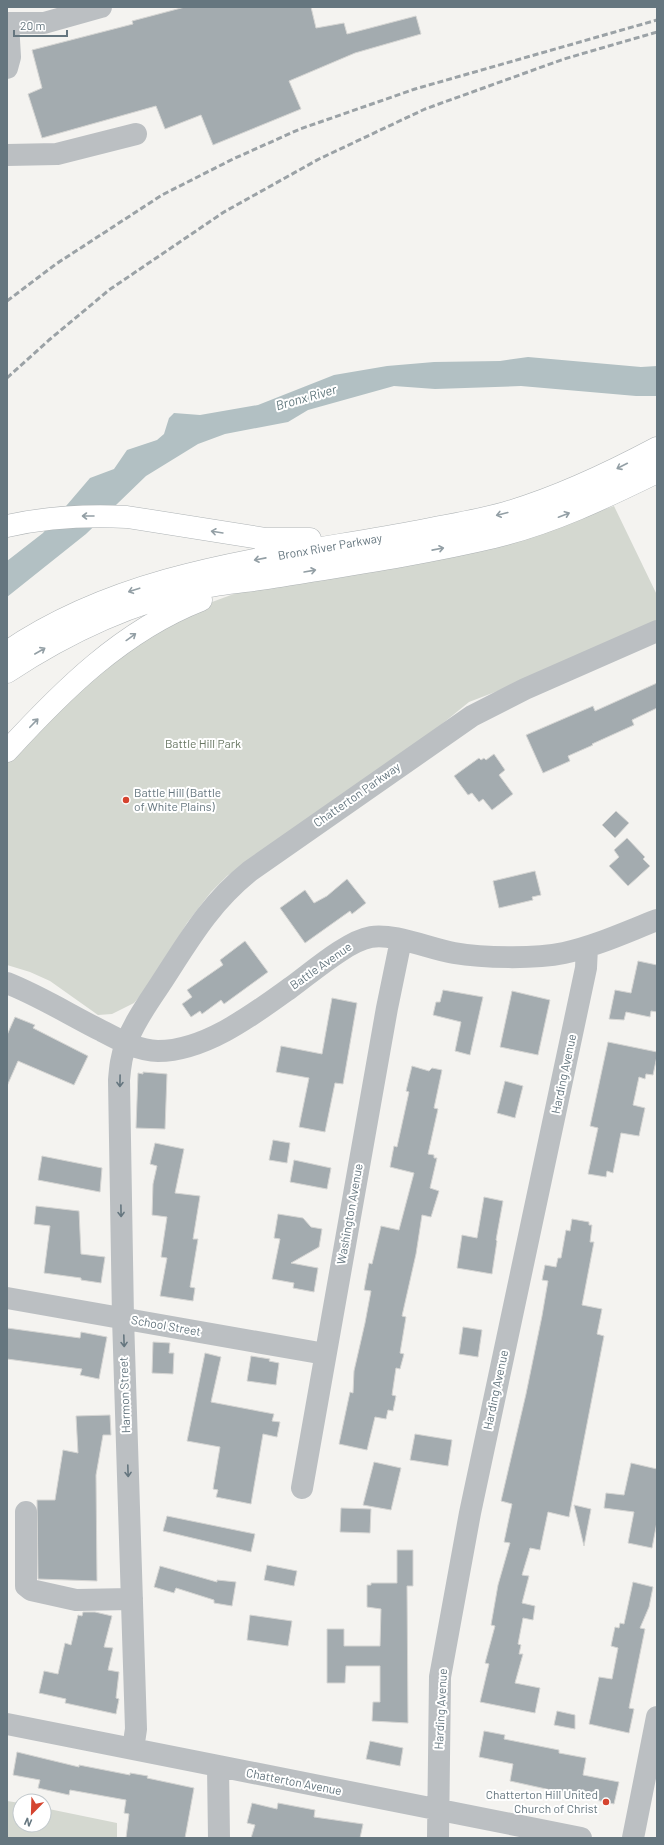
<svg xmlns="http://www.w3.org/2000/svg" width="664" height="1845" font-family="Barlow,sans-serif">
<rect width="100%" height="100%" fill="#f4f3f0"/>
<path fill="#d4d8d0" d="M 614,506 L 657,595 L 657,622 L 531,678 L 469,702 L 426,737 L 227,876 L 211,892 L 187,923 L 148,987 L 134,1003 L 112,1014 L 98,1015 L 50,981 L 30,972 L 7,965 L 7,761 L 99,669 L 196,608 L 239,592 L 550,529 Z
M 7,1801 L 20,1803 L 20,1825 L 44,1825 L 44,1808 L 117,1823 L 117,1838 L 7,1838 Z"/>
<path fill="#b2c0c3" d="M 528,357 L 641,367 L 657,366 L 657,396 L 636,396 L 521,386 L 435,389 L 394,386 L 308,410 L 288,422 L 225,434 L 198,444 L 146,476 L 86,534 L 7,597 L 7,561 L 43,533 L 90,478 L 114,469 L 127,450 L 157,440 L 164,434 L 169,418 L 174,413 L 200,415 L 258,405 L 334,375 L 387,366 L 434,362 L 500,361 Z"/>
<path fill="#a3abaf" stroke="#d5d5d3" d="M 185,7 L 311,7 L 316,28 L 344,23 L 347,34 L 416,16 L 421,34 L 355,53 L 289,81 L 301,109 L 213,145 L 201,115 L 165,129 L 156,106 L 42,138 L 28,94 L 42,88 L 32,50 L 133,24 L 132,21 Z
M 657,683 L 657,708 L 632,720 L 634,725 L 592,744 L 593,745 L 568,756 L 570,761 L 543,773 L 526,735 L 593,706 L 595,711 Z
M 494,754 L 505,770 L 499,775 L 513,794 L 492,810 L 483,799 L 479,802 L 472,793 L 468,795 L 454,776 L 479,758 L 481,760 L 484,758 L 486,760 Z
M 616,811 L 629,823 L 615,838 L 602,825 Z
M 627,838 L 645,857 L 643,859 L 650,866 L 628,886 L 609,866 L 619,857 L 614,850 Z
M 535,871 L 541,895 L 532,897 L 533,900 L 499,908 L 493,881 Z
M 347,879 L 366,903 L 352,914 L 350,911 L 305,943 L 280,908 L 305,890 L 314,903 L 327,896 Z
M 245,941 L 268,972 L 224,1004 L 221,1000 L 202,1014 L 200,1011 L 191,1017 L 182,1004 L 192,997 L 187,990 L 223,965 L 220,960 Z
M 638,961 L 657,965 L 657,1012 L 651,1011 L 650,1017 L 626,1012 L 624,1020 L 609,1019 L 615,990 L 631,993 Z
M 443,990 L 483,997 L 470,1055 L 455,1051 L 461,1022 L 433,1015 L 436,1002 L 440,1002 Z
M 512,991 L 550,1000 L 538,1055 L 500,1047 Z
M 332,998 L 357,1003 L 343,1084 L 335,1083 L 325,1132 L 299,1127 L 309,1078 L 276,1072 L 281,1046 L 322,1054 Z
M 15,1017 L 35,1025 L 33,1028 L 88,1056 L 74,1085 L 18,1061 L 7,1086 L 7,1035 Z
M 608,1042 L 657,1052 L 657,1056 L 653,1075 L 646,1074 L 645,1079 L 639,1077 L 633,1105 L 645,1108 L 639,1136 L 621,1133 L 613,1173 L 607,1171 L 606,1177 L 588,1174 L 598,1128 L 590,1126 Z
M 412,1066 L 429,1071 L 432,1068 L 442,1070 L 434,1108 L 438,1109 L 428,1154 L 434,1155 L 434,1158 L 437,1158 L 430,1188 L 439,1191 L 431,1217 L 422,1215 L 416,1254 L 402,1316 L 406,1317 L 400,1353 L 404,1354 L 400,1369 L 396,1368 L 392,1395 L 396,1396 L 393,1411 L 388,1410 L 386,1419 L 375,1417 L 367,1450 L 339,1444 L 350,1392 L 353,1393 L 354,1371 L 365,1323 L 371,1291 L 364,1290 L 369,1263 L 372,1264 L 381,1226 L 399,1230 L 414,1173 L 390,1167 L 394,1146 L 397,1147 L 409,1092 L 406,1091 Z
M 143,1072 L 167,1074 L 165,1129 L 136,1128 L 138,1073 L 143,1074 Z
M 505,1081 L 523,1086 L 515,1118 L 497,1113 Z
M 273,1140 L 290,1143 L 287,1163 L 269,1160 Z
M 155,1143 L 184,1149 L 175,1193 L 200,1196 L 193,1239 L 198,1239 L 190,1287 L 195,1288 L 193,1301 L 160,1296 L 167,1258 L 161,1257 L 167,1217 L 152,1215 L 153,1184 L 157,1166 L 150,1164 Z
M 42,1156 L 102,1168 L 100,1192 L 38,1180 Z
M 294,1160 L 331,1168 L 327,1189 L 290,1182 Z
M 484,1197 L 503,1201 L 496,1240 L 497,1241 L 492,1274 L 457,1268 L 462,1235 L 477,1238 Z
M 36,1206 L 79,1211 L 81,1254 L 105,1257 L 101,1283 L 81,1280 L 81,1278 L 44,1273 L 50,1226 L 34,1224 Z
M 278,1214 L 303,1218 L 311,1227 L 322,1229 L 319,1247 L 291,1263 L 318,1268 L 314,1292 L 293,1288 L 294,1283 L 272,1279 L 280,1239 L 274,1238 Z
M 572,1219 L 589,1222 L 589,1225 L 592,1225 L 590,1242 L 594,1242 L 582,1305 L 602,1309 L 597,1334 L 604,1336 L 569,1517 L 548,1512 L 540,1550 L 530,1548 L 522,1575 L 529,1576 L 522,1603 L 535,1606 L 533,1620 L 523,1618 L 518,1644 L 521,1645 L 519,1654 L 523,1654 L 515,1683 L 540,1688 L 535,1713 L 480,1702 L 489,1664 L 485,1663 L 495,1626 L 491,1625 L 498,1585 L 510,1543 L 504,1542 L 512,1504 L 501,1501 L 526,1394 L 542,1316 L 548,1281 L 542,1280 L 545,1265 L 556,1267 L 558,1258 L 561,1258 L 566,1230 L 570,1231 Z
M 463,1327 L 482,1330 L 478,1357 L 459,1354 Z
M 7,1328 L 80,1338 L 81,1332 L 107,1337 L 99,1379 L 80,1375 L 82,1369 L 7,1359 Z
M 153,1342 L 170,1343 L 169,1353 L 174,1353 L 173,1374 L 152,1373 Z
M 205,1353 L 221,1357 L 211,1402 L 274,1414 L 272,1421 L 280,1422 L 277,1437 L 263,1434 L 251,1504 L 216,1497 L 218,1490 L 213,1489 L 220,1447 L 187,1441 Z
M 251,1356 L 270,1359 L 269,1361 L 279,1363 L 276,1385 L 247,1381 Z
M 110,1415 L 111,1435 L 103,1435 L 96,1475 L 97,1581 L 38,1579 L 37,1500 L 55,1500 L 63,1450 L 78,1453 L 76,1416 Z
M 415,1434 L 452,1440 L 448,1466 L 410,1460 Z
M 374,1462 L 401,1468 L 391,1510 L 363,1505 Z
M 631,1463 L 657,1469 L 657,1522 L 652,1548 L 628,1543 L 634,1512 L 604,1508 L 606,1493 L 624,1495 Z
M 574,1505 L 591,1509 L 584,1546 Z
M 341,1508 L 371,1509 L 370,1533 L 340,1532 Z
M 167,1516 L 255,1534 L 251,1552 L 163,1531 Z
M 397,1550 L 413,1550 L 413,1586 L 407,1586 L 408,1723 L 372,1721 L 373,1702 L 380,1702 L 380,1666 L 346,1666 L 345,1683 L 327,1683 L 327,1629 L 344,1629 L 344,1646 L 380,1646 L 381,1609 L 367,1607 L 367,1585 L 371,1585 L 371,1583 L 397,1583 Z
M 267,1565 L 297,1571 L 294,1586 L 264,1580 Z
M 160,1566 L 217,1582 L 217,1580 L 236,1582 L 232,1606 L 214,1603 L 214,1600 L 176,1588 L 174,1593 L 154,1587 Z
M 633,1582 L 653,1587 L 649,1607 L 640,1628 L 645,1629 L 629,1708 L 634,1709 L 629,1733 L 589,1724 L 599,1677 L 612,1679 L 618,1648 L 611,1646 L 615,1627 L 619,1628 L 620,1623 L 624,1624 Z
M 83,1612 L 95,1612 L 112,1616 L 104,1647 L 113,1648 L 108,1670 L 119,1672 L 116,1698 L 119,1699 L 116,1714 L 65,1703 L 66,1699 L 39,1693 L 44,1671 L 58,1674 L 65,1643 L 71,1645 L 78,1615 L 82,1616 Z
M 250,1615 L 292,1621 L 288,1646 L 247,1640 Z
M 557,1711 L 575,1715 L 575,1729 L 554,1725 Z
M 484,1731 L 505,1735 L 504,1739 L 559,1750 L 559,1753 L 586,1758 L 583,1775 L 619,1782 L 614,1804 L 510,1781 L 513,1764 L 479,1757 Z
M 370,1741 L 403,1748 L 400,1766 L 366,1759 Z
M 17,1752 L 79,1767 L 79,1765 L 130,1775 L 130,1773 L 148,1776 L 147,1778 L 194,1788 L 185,1838 L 126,1838 L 129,1814 L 124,1813 L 126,1800 L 70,1790 L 69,1795 L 38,1788 L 40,1780 L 13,1775 Z
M 252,1803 L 277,1809 L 278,1803 L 315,1810 L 314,1817 L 363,1824 L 360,1838 L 251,1838 L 255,1825 L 247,1823 Z"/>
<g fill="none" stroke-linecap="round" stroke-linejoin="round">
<g stroke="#aeb3b5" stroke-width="23">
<path id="highway" d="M 7,526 C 47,517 86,515 127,517 L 266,539 L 310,539
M 7,652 C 130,568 278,558 420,531 C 449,525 477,521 505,513 C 558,498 608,474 657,448
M 7,672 C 66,633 129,603 199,588 C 223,583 249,581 274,577 C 347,565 422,554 494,537 C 552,523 604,498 657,472
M 7,751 C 63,690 122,631 201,600"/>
</g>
<path stroke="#bbbfc2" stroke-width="22" d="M 7,68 L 10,57 L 8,23 L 44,23 L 101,7
M 7,155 L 57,154 L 136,134
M 7,983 C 40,996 70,1015 102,1031 C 119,1040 139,1051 158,1051 C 205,1051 254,1014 290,988 C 311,973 347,941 371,937 C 394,933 430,949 454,953 C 483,958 535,959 564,953 C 596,946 626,932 657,920
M 7,1298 L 325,1354
M 302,1488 L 387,1008 L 401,940
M 26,1512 L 26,1586 L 31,1590 L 76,1600 L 132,1599
M 7,1724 L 581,1838
M 133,1749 L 136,1729 L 123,1318 L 119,1080 C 120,1068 121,1056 126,1044 C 134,1022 148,1003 161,983 C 189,940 209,904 250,871 L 472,716 L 525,689 L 657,631
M 218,1766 L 219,1838
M 438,1838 L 440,1677 L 470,1513 L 586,968 L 587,947
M 633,1838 L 657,1717"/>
<use href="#highway" stroke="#fff" stroke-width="22"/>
<path stroke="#9ba2a6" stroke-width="3" stroke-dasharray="6 3" stroke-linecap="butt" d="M 7,301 L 56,264 L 162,195 L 233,159 L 300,129 L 415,89 L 657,20
M 7,378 L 49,340 L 109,290 L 224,212 L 319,159 L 425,109 L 564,59 L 657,32"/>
</g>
<defs><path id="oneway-shaft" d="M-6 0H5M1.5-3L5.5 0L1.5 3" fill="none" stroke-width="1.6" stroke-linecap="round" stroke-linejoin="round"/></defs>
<g stroke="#939fa5">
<use href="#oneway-shaft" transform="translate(622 466) rotate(153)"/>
<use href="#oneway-shaft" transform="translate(502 514) rotate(166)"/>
<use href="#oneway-shaft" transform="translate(564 515) rotate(-21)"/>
<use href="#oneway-shaft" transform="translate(88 516) rotate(-180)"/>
<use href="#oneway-shaft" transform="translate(217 532) rotate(-171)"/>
<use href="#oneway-shaft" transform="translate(438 549) rotate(-11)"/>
<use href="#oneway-shaft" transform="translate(260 559) rotate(169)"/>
<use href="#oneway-shaft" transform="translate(310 571) rotate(-10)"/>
<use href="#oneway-shaft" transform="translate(134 590) rotate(162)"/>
<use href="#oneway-shaft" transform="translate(131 637) rotate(-36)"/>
<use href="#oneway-shaft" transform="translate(40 651) rotate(-30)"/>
<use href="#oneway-shaft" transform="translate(34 723) rotate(-46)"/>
</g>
<g stroke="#65767f">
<use href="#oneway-shaft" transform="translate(120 1081) rotate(91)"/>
<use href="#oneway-shaft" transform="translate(121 1211) rotate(89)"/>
<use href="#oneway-shaft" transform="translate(124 1341) rotate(88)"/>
<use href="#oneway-shaft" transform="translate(128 1471) rotate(88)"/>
</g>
<g fill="#d5442f" stroke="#fff" stroke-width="1.5">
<circle cx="126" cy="800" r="4"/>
<circle cx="606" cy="1802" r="4"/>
</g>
<g text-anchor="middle" stroke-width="4" stroke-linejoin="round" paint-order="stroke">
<g font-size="12" fill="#65767f" stroke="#fff">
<text transform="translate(330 547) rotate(-10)" y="4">Bronx River Parkway</text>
<text transform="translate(357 795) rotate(-35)" y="4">Chatterton Parkway</text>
<text transform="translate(321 966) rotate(-35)" y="4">Battle Avenue</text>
<text transform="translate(564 1074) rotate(-78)" y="4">Harding Avenue</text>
<text transform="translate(350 1214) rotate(-80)" y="4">Washington Avenue</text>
<text transform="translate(166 1326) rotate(10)" y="4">School Street</text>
<text transform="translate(496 1390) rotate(-78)" y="4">Harding Avenue</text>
<text transform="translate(125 1395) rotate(-92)" y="4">Harmon Street</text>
<text transform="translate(441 1709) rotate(-87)" y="4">Harding Avenue</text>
<text transform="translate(294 1782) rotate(11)" y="4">Chatterton Avenue</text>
</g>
<g font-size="12" fill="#697763" stroke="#fff">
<text x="203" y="748">Battle Hill Park</text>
</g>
<g font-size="12" fill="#65767f" stroke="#fff" text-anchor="start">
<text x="134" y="797">Battle Hill (Battle<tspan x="134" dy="14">of White Plains)</tspan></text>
<text x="598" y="1799" text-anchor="end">Chatterton Hill United<tspan x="598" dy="14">Church of Christ</tspan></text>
</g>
<g font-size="13" font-style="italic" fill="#60777c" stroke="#fff">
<text transform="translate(306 397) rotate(-16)" y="5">Bronx River</text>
</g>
</g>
<rect width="664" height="1845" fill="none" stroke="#65767f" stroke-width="16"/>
<g transform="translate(32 1813) rotate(203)"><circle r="19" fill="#ffffff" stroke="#c1c8cc"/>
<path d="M0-3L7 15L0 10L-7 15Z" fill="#d5442f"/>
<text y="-6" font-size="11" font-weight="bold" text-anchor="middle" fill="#65767f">N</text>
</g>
<path d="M14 30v6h53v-6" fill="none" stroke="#65767f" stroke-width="2"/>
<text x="20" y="30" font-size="12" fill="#65767f" stroke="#ffffff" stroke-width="3" paint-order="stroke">20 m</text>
</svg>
